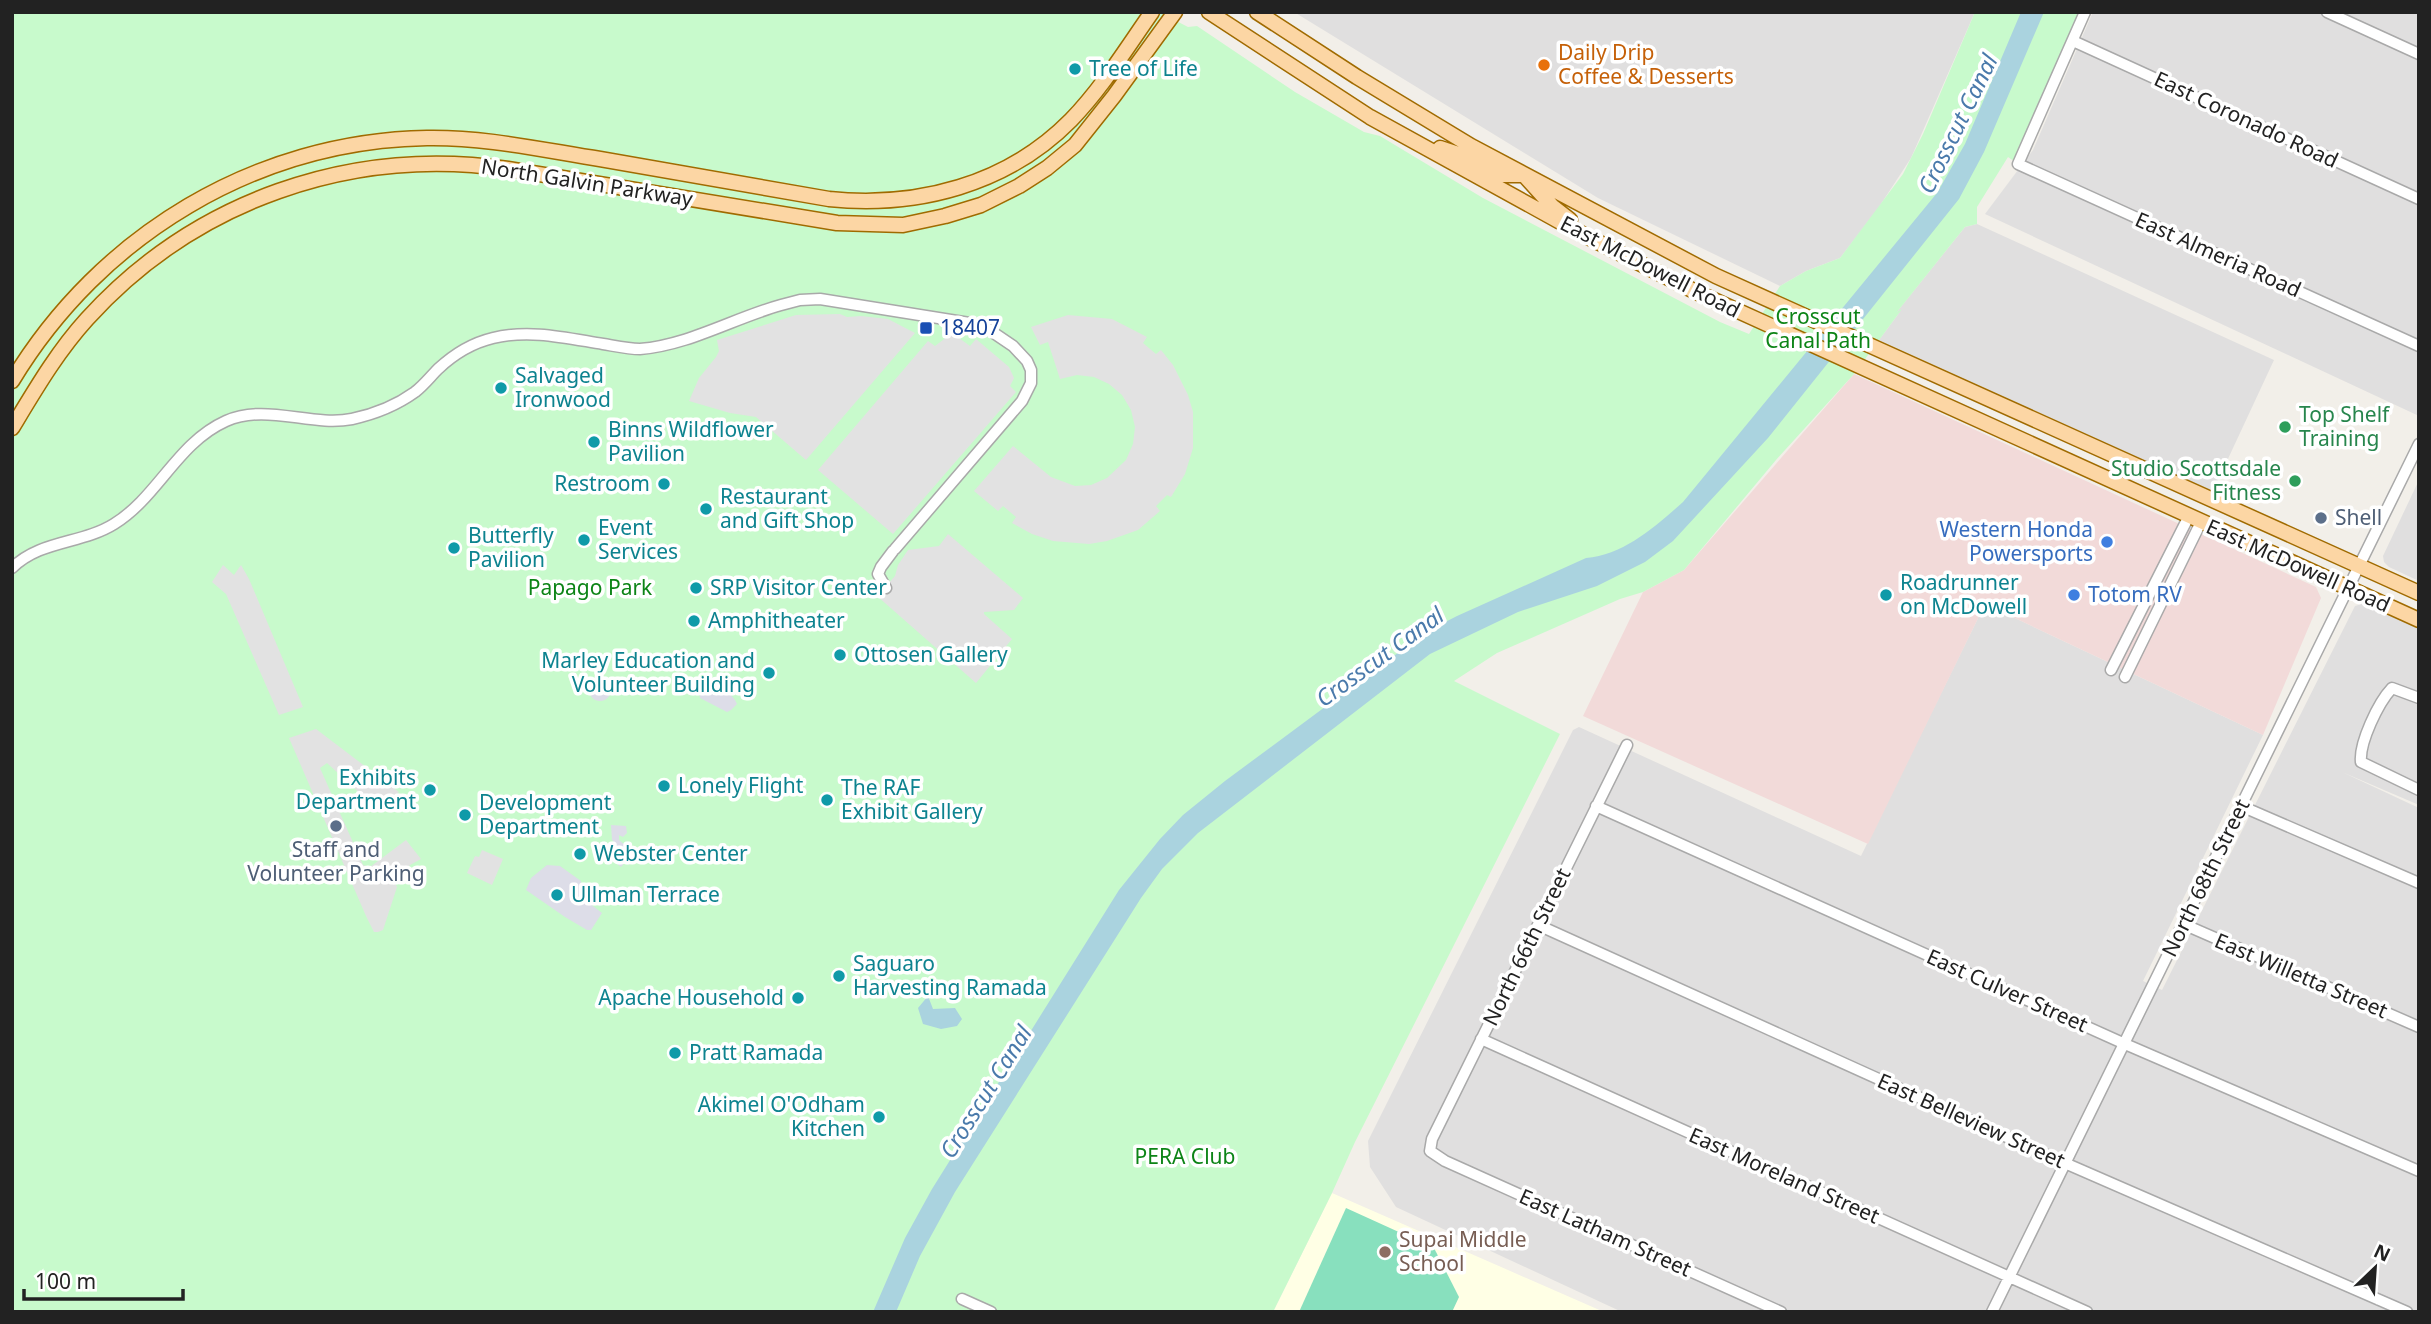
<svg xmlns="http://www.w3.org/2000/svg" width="2431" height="1324" font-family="'Noto Sans',sans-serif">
<rect width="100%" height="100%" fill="#f2efe9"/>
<path fill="#e0dfdf" d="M 1294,12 L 1975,12 L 1911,158 L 1877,210 L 1840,258 L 1806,271 L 1780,286 L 1598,198 Z
M 2093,12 L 2419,12 L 2419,416 L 1985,214 L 2033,150 Z
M 1977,224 L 2274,360 L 2213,491 L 1879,340 L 1899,313 L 1892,318 L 1965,227 Z
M 2419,480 L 2419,581 L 2389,567 L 2384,562 L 2383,556 Z
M 2365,603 L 2419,628 L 2419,805 L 2342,772 L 2419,808 L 2419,1312 L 1622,1312 L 1396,1207 L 1370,1167 L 1368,1141 L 1573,730 L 1579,727 L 1861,856 L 1985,604 L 2263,735 L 2143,981 L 2162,990 L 2355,606 Z"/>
<path fill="#f2dad9" d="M 1854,374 L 2316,587 L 2321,598 L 2263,735 L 1985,604 L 1868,844 L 1583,716 L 1643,592 L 1684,570 Z"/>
<path fill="#ffffe5" d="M 1332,1193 L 1604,1312 L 1273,1312 Z"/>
<path fill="#c8facc" d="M 12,12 L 1159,12 L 1188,27 L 1197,26 L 1295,92 L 1364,132 L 1380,136 L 1483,198 L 1720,322 L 1749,334 L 1780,286 L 1806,271 L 1840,258 L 1903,174 L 1923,134 L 1975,12 L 2085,12 L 2018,164 L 2008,157 L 1977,207 L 1977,224 L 1965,227 L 1897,312 L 1902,309 L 1854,374 L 1776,460 L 1684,570 L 1643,592 L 1620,599 L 1497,653 L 1454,681 L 1560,734 L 1355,1142 L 1332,1193 L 1273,1312 L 12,1312 Z"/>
<path fill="#88e0be" d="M 1346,1208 L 1434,1248 L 1459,1297 L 1452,1312 L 1299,1312 Z"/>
<path fill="#e2e2e2" d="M 840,314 L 847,317 L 861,316 L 888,319 L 915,333 L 806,460 L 756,417 L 730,413 L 689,401 L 699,378 L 716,357 L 719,351 L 717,340 L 796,315 Z
M 1068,315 L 1112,319 L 1147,337 L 1143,343 L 1156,354 L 1161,350 L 1173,365 L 1188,395 L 1193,412 L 1193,448 L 1185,474 L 1171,497 L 1167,495 L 1156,506 L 1160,511 L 1138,530 L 1107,541 L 1089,544 L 1053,541 L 1032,534 L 1012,523 L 1016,517 L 1003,506 L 998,511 L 974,491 L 1013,446 L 1051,477 L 1075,486 L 1091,485 L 1107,478 L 1126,460 L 1133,444 L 1135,427 L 1131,410 L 1122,395 L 1109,384 L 1094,377 L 1077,375 L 1060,379 L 1048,342 L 1040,345 L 1031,327 Z
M 952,333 L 970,346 L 976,339 L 1009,367 L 1014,378 L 1010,386 L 1016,392 L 893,534 L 818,470 L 928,341 L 935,346 Z
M 948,534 L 1023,598 L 1014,610 L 984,612 L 984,614 L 1012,639 L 976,683 L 877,596 L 895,576 L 898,565 L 908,550 L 939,546 Z
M 223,565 L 234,575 L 241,565 L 249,579 L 303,707 L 279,715 L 226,594 L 212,582 Z
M 316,729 L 399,792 L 379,811 L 327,763 L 320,768 L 363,865 L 370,867 L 406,840 L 421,859 L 410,865 L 394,881 L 397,887 L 383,930 L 378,932 L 374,932 L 366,916 L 289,738 Z
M 482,850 L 503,859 L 492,885 L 467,873 L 475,856 L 479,857 Z"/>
<path fill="#dddde8" d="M 706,676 L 719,680 L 735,700 L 737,704 L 731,710 L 727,712 L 700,698 L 697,682 L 701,677 Z
M589 690a11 11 0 1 1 22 0a11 11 0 1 1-22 0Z
M 611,825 L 626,826 L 627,833 L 623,837 L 619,835 L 619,840 L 633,852 L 621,867 L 616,863 L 624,853 L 614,847 L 616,844 L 612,840 Z
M 547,865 L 560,866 L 581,881 L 580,900 L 589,903 L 602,913 L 591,930 L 587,930 L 565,917 L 526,890 L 531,878 Z"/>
<path fill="#aad3df" d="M 2021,12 L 2044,12 L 1984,152 L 1959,199 L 1768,438 L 1673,541 L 1645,562 L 1597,586 L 1518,612 L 1430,654 L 1198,833 L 1162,869 L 1141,898 L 955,1192 L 920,1256 L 896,1312 L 873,1312 L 905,1238 L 932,1189 L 1119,890 L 1160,839 L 1183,815 L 1225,781 L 1426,632 L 1457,616 L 1586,558 C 1624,555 1656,526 1683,502 L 1937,193 L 1965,144 Z
M 928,996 L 933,1009 L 955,1008 L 962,1019 L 957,1026 L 941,1029 L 923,1024 L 918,1008 Z"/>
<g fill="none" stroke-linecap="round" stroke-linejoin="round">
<g stroke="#a9a9a9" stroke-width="13">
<path id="minor" d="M 2085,12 L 2018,164 L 2419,346
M 2327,12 L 2419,54
M 2073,41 L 2419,199
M 12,568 C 40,540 82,544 114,524 C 158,497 177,443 226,421 C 266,403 311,427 352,419 C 375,414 397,405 415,392 C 424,385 430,377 438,369 C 454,354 472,343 493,338 C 530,329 566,338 603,344 C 615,346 628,349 640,349 C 689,345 734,318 781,305 L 800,300 L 820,299 L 982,325 L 1013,346 L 1027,361 L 1031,370 L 1031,383 L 1022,401 L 895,549
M 886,588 L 878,574 L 881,567 L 893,551
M 2111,670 L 2189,516
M 2125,677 L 2201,522
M 2419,698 L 2392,688 C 2378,703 2359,743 2361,762 L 2419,790
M 1627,745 L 1432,1139 L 1430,1151 L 1445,1161 L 1781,1312
M 1596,806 L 2125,1044 L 2419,1171
M 2241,806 L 2419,883
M 2183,924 L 2419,1027
M 1538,925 L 2051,1157 L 2407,1312
M 1481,1039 L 2087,1312
M 962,1299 L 991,1312
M 1992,1312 L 2419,444"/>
</g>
<g stroke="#a06b00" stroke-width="17">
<path id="major" d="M 1209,12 L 1370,117 L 1584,235 L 1694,291 L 2419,620
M 1257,12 L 1357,77 L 1471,146 L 1716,276 L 2419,593
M 1440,148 L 1458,154 L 1496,175 L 1524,175 L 1552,206 L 1570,220
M 12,381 C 100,235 256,141 427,138 C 485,137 542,150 600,159 C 676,172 752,185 829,199 C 917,208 1007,185 1071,120 C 1102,88 1126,49 1152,12
M 12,428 C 35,390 57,352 87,319 C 194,201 350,146 508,169 L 837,223 L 903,225 L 945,216 L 981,205 L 1019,186 L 1047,168 L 1075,145 L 1114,96 L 1175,12"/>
</g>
<use href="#minor" stroke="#fff" stroke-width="10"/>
<use href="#major" stroke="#fcd6a4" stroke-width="14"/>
</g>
<circle fill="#e8710a" stroke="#fff" stroke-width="2.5" cx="1544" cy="65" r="7"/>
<g fill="#0f9aa8" stroke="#fff" stroke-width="2.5">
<circle cx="1075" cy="69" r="7"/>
<circle cx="501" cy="388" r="7"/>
<circle cx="594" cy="442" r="7"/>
<circle cx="664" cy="484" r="7"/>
<circle cx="706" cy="509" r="7"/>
<circle cx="584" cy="540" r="7"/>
<circle cx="454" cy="548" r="7"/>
<circle cx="696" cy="588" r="7"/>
<circle cx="1886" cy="595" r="7"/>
<circle cx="694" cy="621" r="7"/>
<circle cx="840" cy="655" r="7"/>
<circle cx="769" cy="673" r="7"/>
<circle cx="664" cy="786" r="7"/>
<circle cx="430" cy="790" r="7"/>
<circle cx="827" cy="800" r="7"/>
<circle cx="465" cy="815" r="7"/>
<circle cx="580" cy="854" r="7"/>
<circle cx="557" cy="895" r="7"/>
<circle cx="839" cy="976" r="7"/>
<circle cx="798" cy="998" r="7"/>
<circle cx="675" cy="1053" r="7"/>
<circle cx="879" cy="1117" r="7"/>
</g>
<rect fill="#1a4fb4" stroke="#fff" stroke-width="2.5" x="919" y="321" width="14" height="14" rx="3.5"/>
<g fill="#2e9e5b" stroke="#fff" stroke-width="2.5">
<circle cx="2285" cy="427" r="7"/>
<circle cx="2295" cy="481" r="7"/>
</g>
<g fill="#5c6f8a" stroke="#fff" stroke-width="2.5">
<circle cx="2321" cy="518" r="7"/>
<circle cx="336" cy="826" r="7"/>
</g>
<g fill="#3f7fe0" stroke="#fff" stroke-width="2.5">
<circle cx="2107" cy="542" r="7"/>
<circle cx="2074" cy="595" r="7"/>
</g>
<circle fill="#8d6e63" stroke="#fff" stroke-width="2.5" cx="1385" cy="1252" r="7"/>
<g text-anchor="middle" stroke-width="7" stroke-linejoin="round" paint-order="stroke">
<g font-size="21" fill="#c56008" stroke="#fff" text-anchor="start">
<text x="1558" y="60">Daily Drip<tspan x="1558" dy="24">Coffee &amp; Desserts</tspan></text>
</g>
<g font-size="21" fill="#0d838f" stroke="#fff" text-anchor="start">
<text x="1089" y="76">Tree of Life</text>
<text x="515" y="383">Salvaged<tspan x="515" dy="24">Ironwood</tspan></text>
<text x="608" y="437">Binns Wildflower<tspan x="608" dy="24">Pavilion</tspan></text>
<text x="650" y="491" text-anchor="end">Restroom</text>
<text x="720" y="504">Restaurant<tspan x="720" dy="24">and Gift Shop</tspan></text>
<text x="598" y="535">Event<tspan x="598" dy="24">Services</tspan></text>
<text x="468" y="543">Butterfly<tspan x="468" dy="24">Pavilion</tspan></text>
<text x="1900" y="590">Roadrunner<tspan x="1900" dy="24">on McDowell</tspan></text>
<text x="710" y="595">SRP Visitor Center</text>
<text x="708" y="628">Amphitheater</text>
<text x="854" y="662">Ottosen Gallery</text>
<text x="755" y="668" text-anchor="end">Marley Education and<tspan x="755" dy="24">Volunteer Building</tspan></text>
<text x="416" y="785" text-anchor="end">Exhibits<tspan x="416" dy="24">Department</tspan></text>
<text x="678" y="793">Lonely Flight</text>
<text x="841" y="795">The RAF<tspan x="841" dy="24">Exhibit Gallery</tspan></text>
<text x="479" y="810">Development<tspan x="479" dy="24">Department</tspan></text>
<text x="594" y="861">Webster Center</text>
<text x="571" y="902">Ullman Terrace</text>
<text x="853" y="971">Saguaro<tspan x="853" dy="24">Harvesting Ramada</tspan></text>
<text x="784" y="1005" text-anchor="end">Apache Household</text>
<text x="689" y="1060">Pratt Ramada</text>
<text x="865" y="1112" text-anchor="end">Akimel O'Odham<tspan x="865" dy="24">Kitchen</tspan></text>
</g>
<g font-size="21" fill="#222" stroke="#fff">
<text transform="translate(2246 120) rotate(25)" y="7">East Coronado Road</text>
<text transform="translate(587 183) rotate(9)" y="7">North Galvin Parkway</text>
<text transform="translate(2218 255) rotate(24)" y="7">East Almeria Road</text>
<text transform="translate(1650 267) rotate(27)" y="7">East McDowell Road</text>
<text transform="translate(2298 566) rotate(24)" y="7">East McDowell Road</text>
<text transform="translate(2206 878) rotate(-64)" y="7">North 68th Street</text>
<text transform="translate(1527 947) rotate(-64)" y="7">North 66th Street</text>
<text transform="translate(2301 976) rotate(23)" y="7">East Willetta Street</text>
<text transform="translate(2007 991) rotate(24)" y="7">East Culver Street</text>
<text transform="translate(1971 1121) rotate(24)" y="7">East Belleview Street</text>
<text transform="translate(1784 1176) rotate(24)" y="7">East Moreland Street</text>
<text transform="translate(1605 1233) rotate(24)" y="7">East Latham Street</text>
</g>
<g font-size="21" fill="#0c8416" stroke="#fff">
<text x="1818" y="324">Crosscut<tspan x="1818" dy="24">Canal Path</tspan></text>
<text x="590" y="595">Papago Park</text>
<text x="1185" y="1164">PERA Club</text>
</g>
<g font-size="21" fill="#164399" stroke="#fff" text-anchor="start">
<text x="940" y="335">18407</text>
</g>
<g font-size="21" fill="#27864d" stroke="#fff" text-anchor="start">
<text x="2299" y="422">Top Shelf<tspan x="2299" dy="24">Training</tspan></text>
<text x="2281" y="476" text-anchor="end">Studio Scottsdale<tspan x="2281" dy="24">Fitness</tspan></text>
</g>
<g font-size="21" fill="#4e5e75" stroke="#fff" text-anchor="start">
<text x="2335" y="525">Shell</text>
<text x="336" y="857" text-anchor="middle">Staff and<tspan x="336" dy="24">Volunteer Parking</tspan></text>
</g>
<g font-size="21" fill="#366cbe" stroke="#fff" text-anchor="end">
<text x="2093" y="537">Western Honda<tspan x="2093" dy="24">Powersports</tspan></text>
<text x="2088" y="602" text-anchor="start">Totom RV</text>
</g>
<g font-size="21" fill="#785e54" stroke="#fff" text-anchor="start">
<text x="1399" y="1247">Supai Middle<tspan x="1399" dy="24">School</tspan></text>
</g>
<g font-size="23" font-style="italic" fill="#4a7aab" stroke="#fff">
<text transform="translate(1958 124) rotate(-64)" y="8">Crosscut Canal</text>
<text transform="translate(1380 657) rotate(-36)" y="8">Crosscut Canal</text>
<text transform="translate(986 1092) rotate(-58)" y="8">Crosscut Canal</text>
</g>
</g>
<rect width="2431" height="1324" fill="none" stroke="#222222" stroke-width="28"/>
<g transform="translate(2375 1268) rotate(25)" stroke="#ffffff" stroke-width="5" paint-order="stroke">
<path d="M0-5L12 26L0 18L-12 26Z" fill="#222222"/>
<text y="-10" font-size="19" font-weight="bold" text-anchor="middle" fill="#222222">N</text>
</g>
<path d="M24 1289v10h159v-10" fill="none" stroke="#222222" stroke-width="3.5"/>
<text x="35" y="1289" font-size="21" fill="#222222" stroke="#ffffff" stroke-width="5" paint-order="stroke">100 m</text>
</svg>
